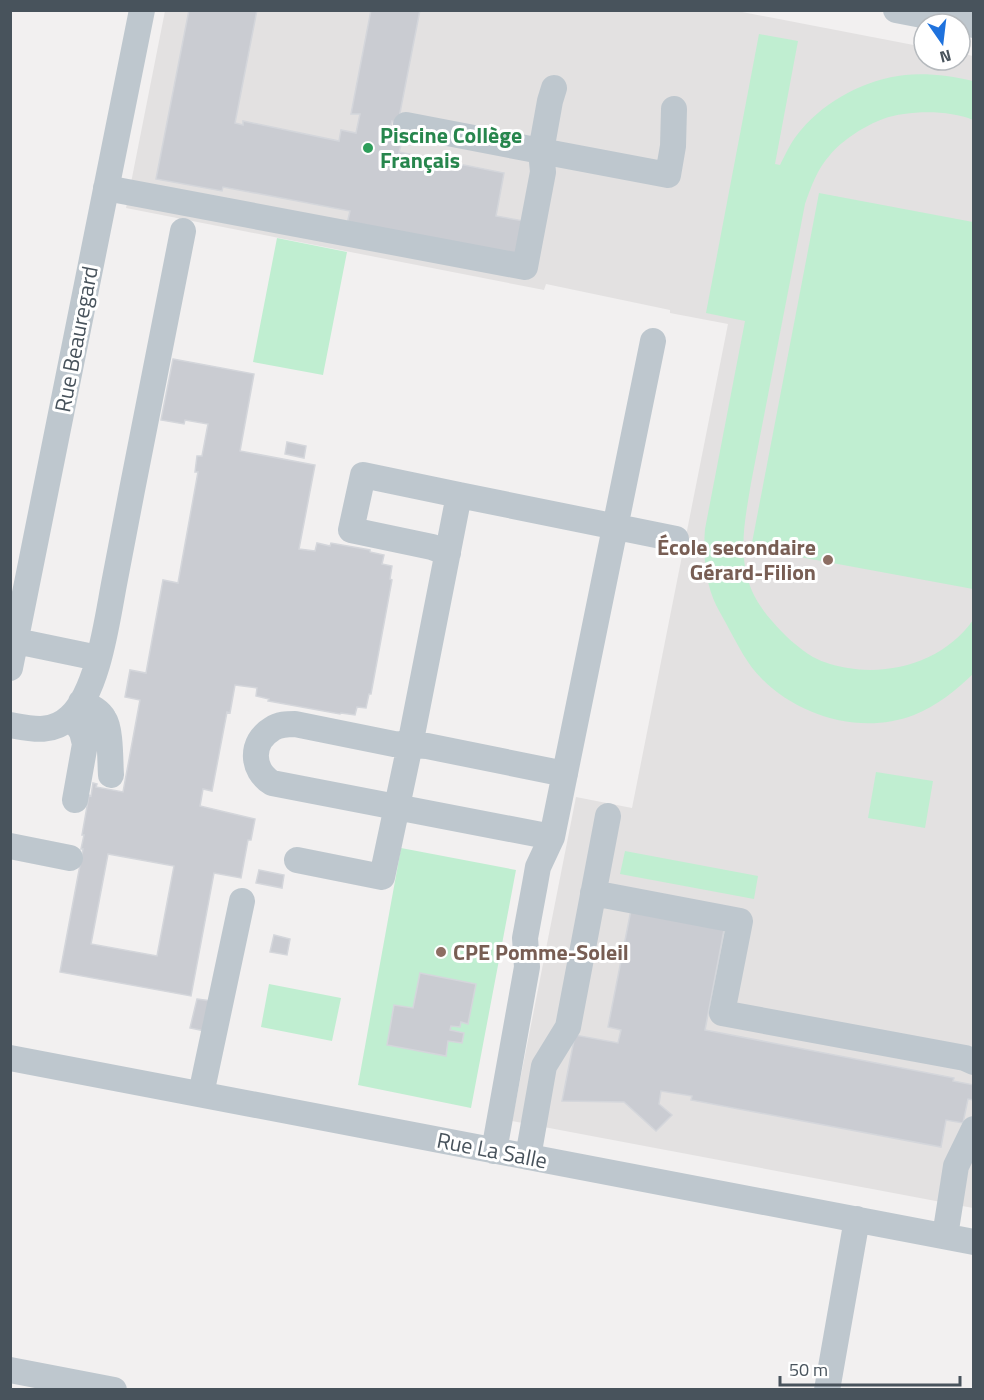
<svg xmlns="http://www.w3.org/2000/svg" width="984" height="1400" font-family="'Titillium Web',sans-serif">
<rect width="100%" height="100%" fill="#f2f0f0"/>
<path fill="#e3e1e1" d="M 165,11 L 737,11 L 924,47 L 924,60 L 960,60 L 960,53 L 973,56 L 973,1208 L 512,1121 L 576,797 L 632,808 L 728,324 L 670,313 L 670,310 L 546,284 L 544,290 L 126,208 Z"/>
<path fill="#c0eed1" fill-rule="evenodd" d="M 759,34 L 798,41 L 775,164 L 780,165 C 786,153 792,140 801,130 C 826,100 867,79 905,75 C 928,73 951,76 973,81 L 973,120 C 949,110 909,110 883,119 C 866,125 841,141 830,155 C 817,169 811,187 805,204 L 751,483 C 745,520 737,555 752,591 C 757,602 764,612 772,621 C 784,635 798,648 813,657 C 824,663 836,666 848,668 C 894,676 946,659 973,620 L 973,674 C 956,690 937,706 914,715 C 862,735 800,717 762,679 C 747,664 739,647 729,629 C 725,621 720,613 716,605 C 705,582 703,554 705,529 L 745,321 L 706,313 Z
M 819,193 L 973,222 L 973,589 L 751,548 Z
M 277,238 L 347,252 L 323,375 L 253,362 Z
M 876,772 L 933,781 L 925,828 L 868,818 Z
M 401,848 L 516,870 L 471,1108 L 358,1085 ZM 420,973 L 476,984 L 468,1023 L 461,1022 L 460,1027 L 451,1026 L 450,1030 L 464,1033 L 462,1043 L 448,1041 L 446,1056 L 387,1045 L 394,1005 L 413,1008 Z
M 625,851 L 758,876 L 754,899 L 620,874 Z
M 269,984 L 341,998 L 332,1041 L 261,1027 Z"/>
<path fill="#caccd2" stroke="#d4d6db" stroke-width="1.5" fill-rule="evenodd" d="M 189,10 L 257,10 L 235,123 L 243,125 L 243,121 L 339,141 L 341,130 L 356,133 L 360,114 L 351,114 L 371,10 L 420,10 L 398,123 L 392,121 L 388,139 L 402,142 L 399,152 L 504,173 L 496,216 L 524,221 L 518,255 L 347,224 L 350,211 L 223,187 L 222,191 L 156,179 Z
M 173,359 L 254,374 L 240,451 L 315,465 L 299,549 L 315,551 L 317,543 L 330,546 L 331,543 L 370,550 L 370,552 L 384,555 L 382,564 L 392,566 L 390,579 L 392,580 L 371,694 L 369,694 L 366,708 L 357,707 L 355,715 L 341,713 L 340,714 L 268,701 L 269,699 L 256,696 L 257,688 L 235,685 L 230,713 L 227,712 L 212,791 L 203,789 L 200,806 L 255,819 L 251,840 L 248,840 L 241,878 L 214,873 L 191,996 L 60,972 L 83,849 L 81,849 L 84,835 L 82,835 L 89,795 L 91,796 L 93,783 L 97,784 L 96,787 L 123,792 L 140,700 L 125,697 L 130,670 L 146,673 L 163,580 L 178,583 L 198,472 L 195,472 L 197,456 L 202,456 L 208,424 L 185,420 L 184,424 L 161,420 ZM 108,854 L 174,866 L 157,956 L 91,944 Z
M 287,442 L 306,446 L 304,458 L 285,454 Z
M 259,870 L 284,875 L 282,888 L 256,883 Z
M 631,910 L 724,930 L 705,1030 L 954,1078 L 953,1081 L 974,1085 L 974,1100 L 968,1099 L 963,1123 L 946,1120 L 941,1147 L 691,1100 L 692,1096 L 661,1091 L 659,1104 L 672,1115 L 656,1131 L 624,1102 L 562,1101 L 575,1035 L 618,1043 L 621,1030 L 608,1027 Z
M 274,935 L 290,939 L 287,955 L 270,952 Z
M 420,973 L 476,984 L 468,1024 L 461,1022 L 460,1027 L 451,1026 L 450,1030 L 464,1033 L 462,1043 L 448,1041 L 446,1056 L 387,1045 L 394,1005 L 413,1008 Z
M 197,999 L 211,1001 L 205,1031 L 190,1028 Z"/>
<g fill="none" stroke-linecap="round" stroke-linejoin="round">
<path stroke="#bec7ce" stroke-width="26" d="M 896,10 L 974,25
M 554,88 L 550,101 L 541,151 L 668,175 L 673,146 L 674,109
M 106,188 L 525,267 L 543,172 L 541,151 L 406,125
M 448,553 L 432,547 L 351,530 L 363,475 L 459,495
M 16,641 L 98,658
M 10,668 L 142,10
M 81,702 C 89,706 99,710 104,719 C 111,729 110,762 111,775
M 71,716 L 82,732 L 85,744 L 75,800
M 10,725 C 32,729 52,734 70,717 C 98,691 107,621 114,584 C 120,553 126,522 132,490 C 149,404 166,318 183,231
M 552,837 L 272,783 C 251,770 250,742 272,729 C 279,724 287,724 295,724 L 394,744 L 427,746 L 565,774
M 10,846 L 70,858
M 297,860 L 382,877 L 410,745 L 459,495 L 676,539
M 593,893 L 740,921 L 722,1013 L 965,1058 L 974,1062
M 10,1058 L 974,1242
M 201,1094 L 242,901
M 494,1151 L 527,967 L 525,938 L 535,884 L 538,867 L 552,837 L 653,341
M 528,1157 L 544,1066 L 568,1027 L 608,816
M 945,1236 L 956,1166 L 974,1129
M 10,1370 L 114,1390
M 827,1390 L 857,1219"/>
</g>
<circle fill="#2e9e5b" stroke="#fff" stroke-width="2" cx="368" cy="148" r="6"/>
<g fill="#8d6e63" stroke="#fff" stroke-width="2">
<circle cx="828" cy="560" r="6"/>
<circle cx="441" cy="952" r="6"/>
</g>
<g text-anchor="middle" stroke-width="6" stroke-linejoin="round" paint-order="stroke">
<g font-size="22" font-weight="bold" fill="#27864d" stroke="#fff" text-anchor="start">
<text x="380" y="143">Piscine Collège<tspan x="380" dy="25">Français</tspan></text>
</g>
<g font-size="22" fill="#48535c" stroke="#fff">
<text transform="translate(76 339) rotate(-79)" y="8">Rue Beauregard</text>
<text transform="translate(492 1150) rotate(11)" y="8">Rue La Salle</text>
</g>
<g font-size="22" font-weight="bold" fill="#785e54" stroke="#fff" text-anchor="end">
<text x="816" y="555">École secondaire<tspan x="816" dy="25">Gérard-Filion</tspan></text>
<text x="453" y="960" text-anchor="start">CPE Pomme-Soleil</text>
</g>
</g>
<rect width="984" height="1400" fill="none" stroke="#48535c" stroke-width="24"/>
<g transform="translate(942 42) rotate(166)"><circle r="28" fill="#ffffff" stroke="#b6babe" stroke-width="1.5"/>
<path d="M0-4.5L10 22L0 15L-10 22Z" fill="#1f72dd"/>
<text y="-9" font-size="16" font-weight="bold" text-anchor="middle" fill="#48535c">N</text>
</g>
<path d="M780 1376v9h180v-9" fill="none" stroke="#48535c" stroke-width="3"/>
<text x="789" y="1376" font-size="18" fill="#48535c" stroke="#ffffff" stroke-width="4.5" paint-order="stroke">50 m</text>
</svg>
